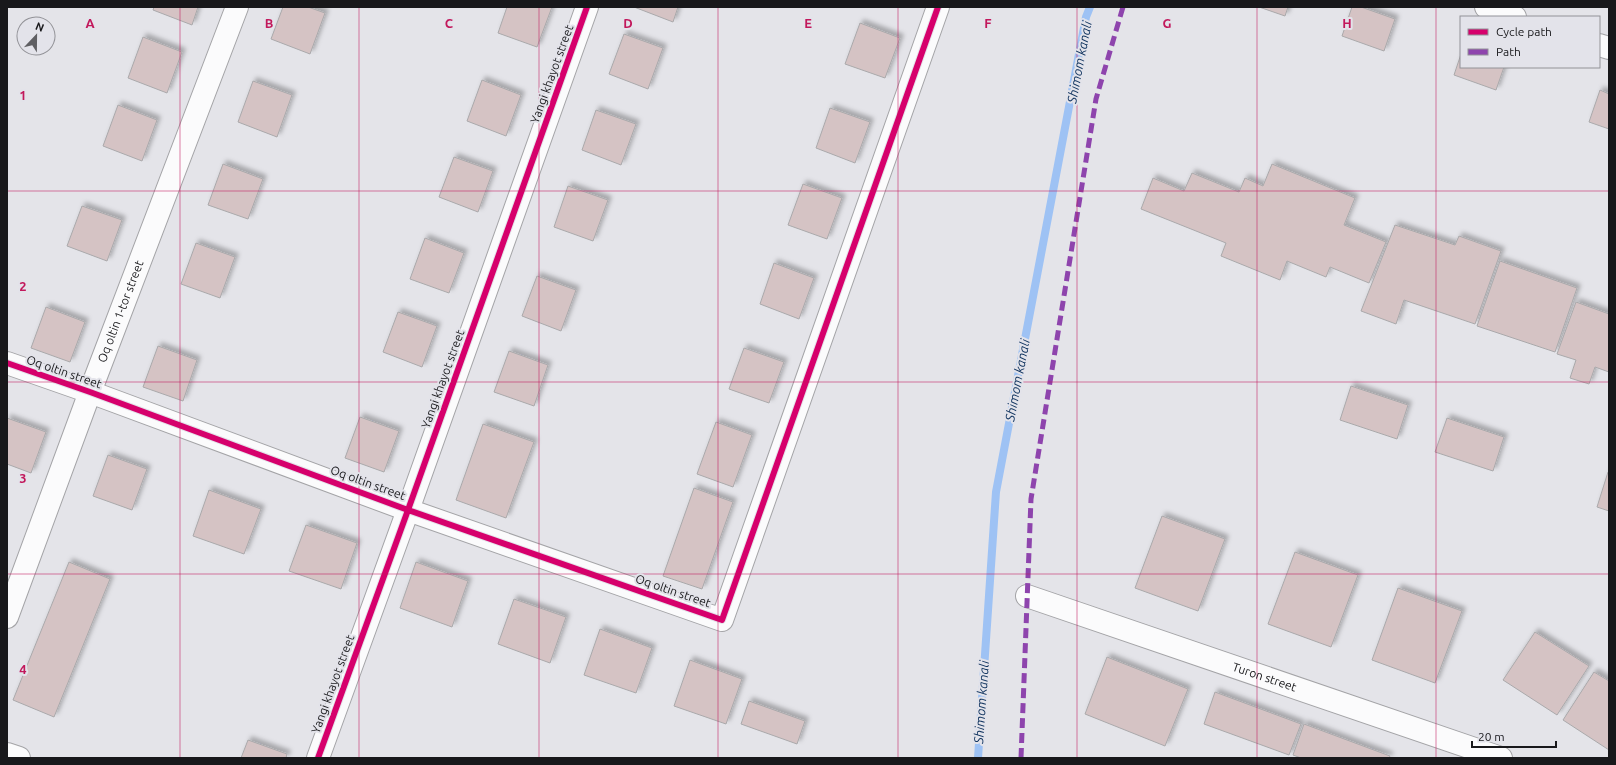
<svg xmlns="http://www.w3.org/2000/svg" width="1616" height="765" font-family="Ubuntu,sans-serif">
<defs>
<filter id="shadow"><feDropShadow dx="3.5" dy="-3.5" stdDeviation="2" flood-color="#0004"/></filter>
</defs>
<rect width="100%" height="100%" fill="#e4e4e9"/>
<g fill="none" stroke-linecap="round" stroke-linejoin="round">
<path stroke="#9ec2f4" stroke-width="8" d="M 978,758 L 996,492 L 1086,17 L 1090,7"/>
</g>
<path fill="#d5c3c4" stroke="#aaa9ab" filter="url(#shadow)" d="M 154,7 L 198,7 L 192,25 L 153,10 Z
M 283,7 L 308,7 L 325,13 L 310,54 L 271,39 Z
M 507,7 L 552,7 L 537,47 L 498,33 Z
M 634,7 L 678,7 L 673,22 Z
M 1259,7 L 1288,7 L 1285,16 Z
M 1352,7 L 1361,7 L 1395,19 L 1384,51 L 1342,36 Z
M 860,23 L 900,38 L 885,78 L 845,64 Z
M 624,34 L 663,48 L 648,89 L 609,74 Z
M 143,37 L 182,52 L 167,93 L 128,78 Z
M 1461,54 L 1461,67 L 1504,67 L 1496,90 L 1454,75 Z
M 482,80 L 521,95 L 506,136 L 467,121 Z
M 253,81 L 292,95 L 277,137 L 238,122 Z
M 1600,90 L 1609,94 L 1609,129 L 1589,122 Z
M 118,105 L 157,120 L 142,161 L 103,146 Z
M 830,108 L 870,122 L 855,163 L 816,148 Z
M 596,110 L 636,124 L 621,165 L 582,150 Z
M 454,157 L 493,171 L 478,212 L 439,197 Z
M 223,164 L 263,179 L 248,219 L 208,205 Z
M 1272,164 L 1355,198 L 1344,225 L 1386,242 L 1369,283 L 1330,267 L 1326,277 L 1287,261 L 1280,280 L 1221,256 L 1226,243 L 1141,209 L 1153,178 L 1184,191 L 1192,173 L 1239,192 L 1245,178 L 1263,186 Z
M 803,184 L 842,198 L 827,239 L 788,225 Z
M 568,186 L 608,200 L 593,241 L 554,227 Z
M 82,206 L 122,220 L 107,261 L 67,246 Z
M 1395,225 L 1455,245 L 1459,236 L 1501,251 L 1475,324 L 1404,300 L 1396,324 L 1361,311 Z
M 425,238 L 464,253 L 449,293 L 410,279 Z
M 196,243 L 235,257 L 220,298 L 181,284 Z
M 1500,261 L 1577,288 L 1555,352 L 1477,326 Z
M 774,263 L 814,278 L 799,319 L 760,304 Z
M 537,276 L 576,290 L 561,331 L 522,316 Z
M 1576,302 L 1609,314 L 1609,372 L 1595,367 L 1589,384 L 1570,378 L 1576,360 L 1557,354 Z
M 46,307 L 85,322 L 70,362 L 31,348 Z
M 398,312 L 437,326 L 422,367 L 383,352 Z
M 158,346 L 197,360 L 183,401 L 143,387 Z
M 744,348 L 784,362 L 769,403 L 729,389 Z
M 509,351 L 548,365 L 534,406 L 494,392 Z
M 1351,386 L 1408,405 L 1397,439 L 1340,420 Z
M 360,417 L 399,431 L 384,472 L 345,458 Z
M 7,418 L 46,432 L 31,473 L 7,464 Z
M 1447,418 L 1504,437 L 1493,471 L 1435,452 Z
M 716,422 L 752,435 L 733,487 L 697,474 Z
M 483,424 L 534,442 L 506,518 L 456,500 Z
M 108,455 L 147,469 L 132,510 L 93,496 Z
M 1608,472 L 1609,473 L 1609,511 L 1597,507 Z
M 694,488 L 733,502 L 702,589 L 663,576 Z
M 209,490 L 261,509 L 244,554 L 193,536 Z
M 1162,516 L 1225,539 L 1198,611 L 1135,588 Z
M 306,525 L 357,543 L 341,589 L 289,571 Z
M 1295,552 L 1358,575 L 1331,647 L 1268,624 Z
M 69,562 L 110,579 L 54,717 L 13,700 Z
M 416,562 L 468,581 L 452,627 L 400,608 Z
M 1398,588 L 1462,611 L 1435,683 L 1372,660 Z
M 514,599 L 566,617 L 550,663 L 498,644 Z
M 600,629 L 652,648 L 636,693 L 584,675 Z
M 1535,632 L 1589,666 L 1557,715 L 1503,680 Z
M 1107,657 L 1188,689 L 1165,746 L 1085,714 Z
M 690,660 L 742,679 L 726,724 L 674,706 Z
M 1594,672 L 1609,681 L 1609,750 L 1563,720 Z
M 1215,692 L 1301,724 L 1289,755 L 1204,724 Z
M 749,701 L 805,721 L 797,744 L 741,724 Z
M 1304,724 L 1390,756 L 1389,758 L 1301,758 L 1293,755 Z
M 248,740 L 287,754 L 286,758 L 241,758 Z"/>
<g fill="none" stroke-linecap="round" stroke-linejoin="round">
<g stroke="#a4a4a7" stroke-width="24">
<g id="minor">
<path d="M 1486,7 L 1515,17"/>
<path d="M 1599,45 L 1609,48"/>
<path d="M 7,363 L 90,392 L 408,510 L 722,620 L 938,7"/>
<path id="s1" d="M 1027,596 L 1501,758"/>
<path id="s2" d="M 7,617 L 90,392 L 237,7"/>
<path d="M 7,754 L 19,758"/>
<path d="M 318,758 L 408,510 L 587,7"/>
</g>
</g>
<use href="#minor" stroke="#fbfbfc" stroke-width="22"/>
<path stroke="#8e44ad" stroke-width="5" stroke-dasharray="10 5" stroke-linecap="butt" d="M 1021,758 L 1031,499 L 1096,99 L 1123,7"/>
<g stroke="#e3e3ea" stroke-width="8">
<path id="cycleway" d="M 7,363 L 90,392 L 408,510 L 722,620 L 938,7
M 318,758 L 408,510 L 587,7"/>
</g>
<use href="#cycleway" stroke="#d6006c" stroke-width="6"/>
</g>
<path fill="none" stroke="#c2185b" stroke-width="1" stroke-opacity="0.55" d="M 180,7 L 180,758M 359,7 L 359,758M 539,7 L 539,758M 718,7 L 718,758M 898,7 L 898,758M 1077,7 L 1077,758M 1257,7 L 1257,758M 1436,7 L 1436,758M 7,191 L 1609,191M 7,382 L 1609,382M 7,574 L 1609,574"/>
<g text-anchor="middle" stroke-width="4" stroke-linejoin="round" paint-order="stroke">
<g font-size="12" fill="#18181b" stroke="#e3e3ea">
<text transform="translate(552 74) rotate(-70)" y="4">Yangi khayot street</text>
<text dy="4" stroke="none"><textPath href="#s2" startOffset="326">Oq oltin 1-tor street</textPath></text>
<text transform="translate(64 372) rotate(19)" y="4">Oq oltin street</text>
<text transform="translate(443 379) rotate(-70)" y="4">Yangi khayot street</text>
<text transform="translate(368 483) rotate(20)" y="4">Oq oltin street</text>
<text transform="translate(673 591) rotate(19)" y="4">Oq oltin street</text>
<text dy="4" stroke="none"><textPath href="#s1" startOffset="251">Turon street</textPath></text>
<text transform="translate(333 684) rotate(-70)" y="4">Yangi khayot street</text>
</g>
<g font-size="13" font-style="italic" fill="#123560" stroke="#e3e3ea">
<text transform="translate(1079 62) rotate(-79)" y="5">Shimom kanali</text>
<text transform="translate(1017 380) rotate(-79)" y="5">Shimom kanali</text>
<text transform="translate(981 702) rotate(-86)" y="5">Shimom kanali</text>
</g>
</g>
<g font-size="13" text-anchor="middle" font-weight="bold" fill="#c2185b" stroke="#e3e3ea" stroke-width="4" stroke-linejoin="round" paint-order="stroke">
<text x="90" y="28">A</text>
<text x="269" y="28">B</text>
<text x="449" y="28">C</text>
<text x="628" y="28">D</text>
<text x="808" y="28">E</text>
<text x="988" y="28">F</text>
<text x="1167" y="28">G</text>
<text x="1347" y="28">H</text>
<text x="23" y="100">1</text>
<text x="23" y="291">2</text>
<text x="23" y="483">3</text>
<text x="23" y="674">4</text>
</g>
<rect width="1616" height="765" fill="none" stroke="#18181b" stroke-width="16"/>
<rect x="1460" y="16" width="140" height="52" fill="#e3e3ea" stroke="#929297"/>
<rect x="1468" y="29" width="20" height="6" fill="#d6006c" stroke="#929297"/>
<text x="1496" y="36" font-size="12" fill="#18181b">Cycle path</text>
<rect x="1468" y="49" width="20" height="6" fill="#8e44ad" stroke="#929297"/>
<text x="1496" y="56" font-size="12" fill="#18181b">Path</text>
<g transform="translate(36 36) rotate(22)"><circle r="19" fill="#e3e3ea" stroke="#929297"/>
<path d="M0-3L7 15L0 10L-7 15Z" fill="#5f5f63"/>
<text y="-6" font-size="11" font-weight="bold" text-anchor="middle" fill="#18181b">N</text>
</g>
<path d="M1472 741v6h84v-6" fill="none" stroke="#18181b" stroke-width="2"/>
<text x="1478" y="741" font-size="12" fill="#18181b" stroke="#e3e3ea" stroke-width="3" paint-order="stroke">20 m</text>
</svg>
